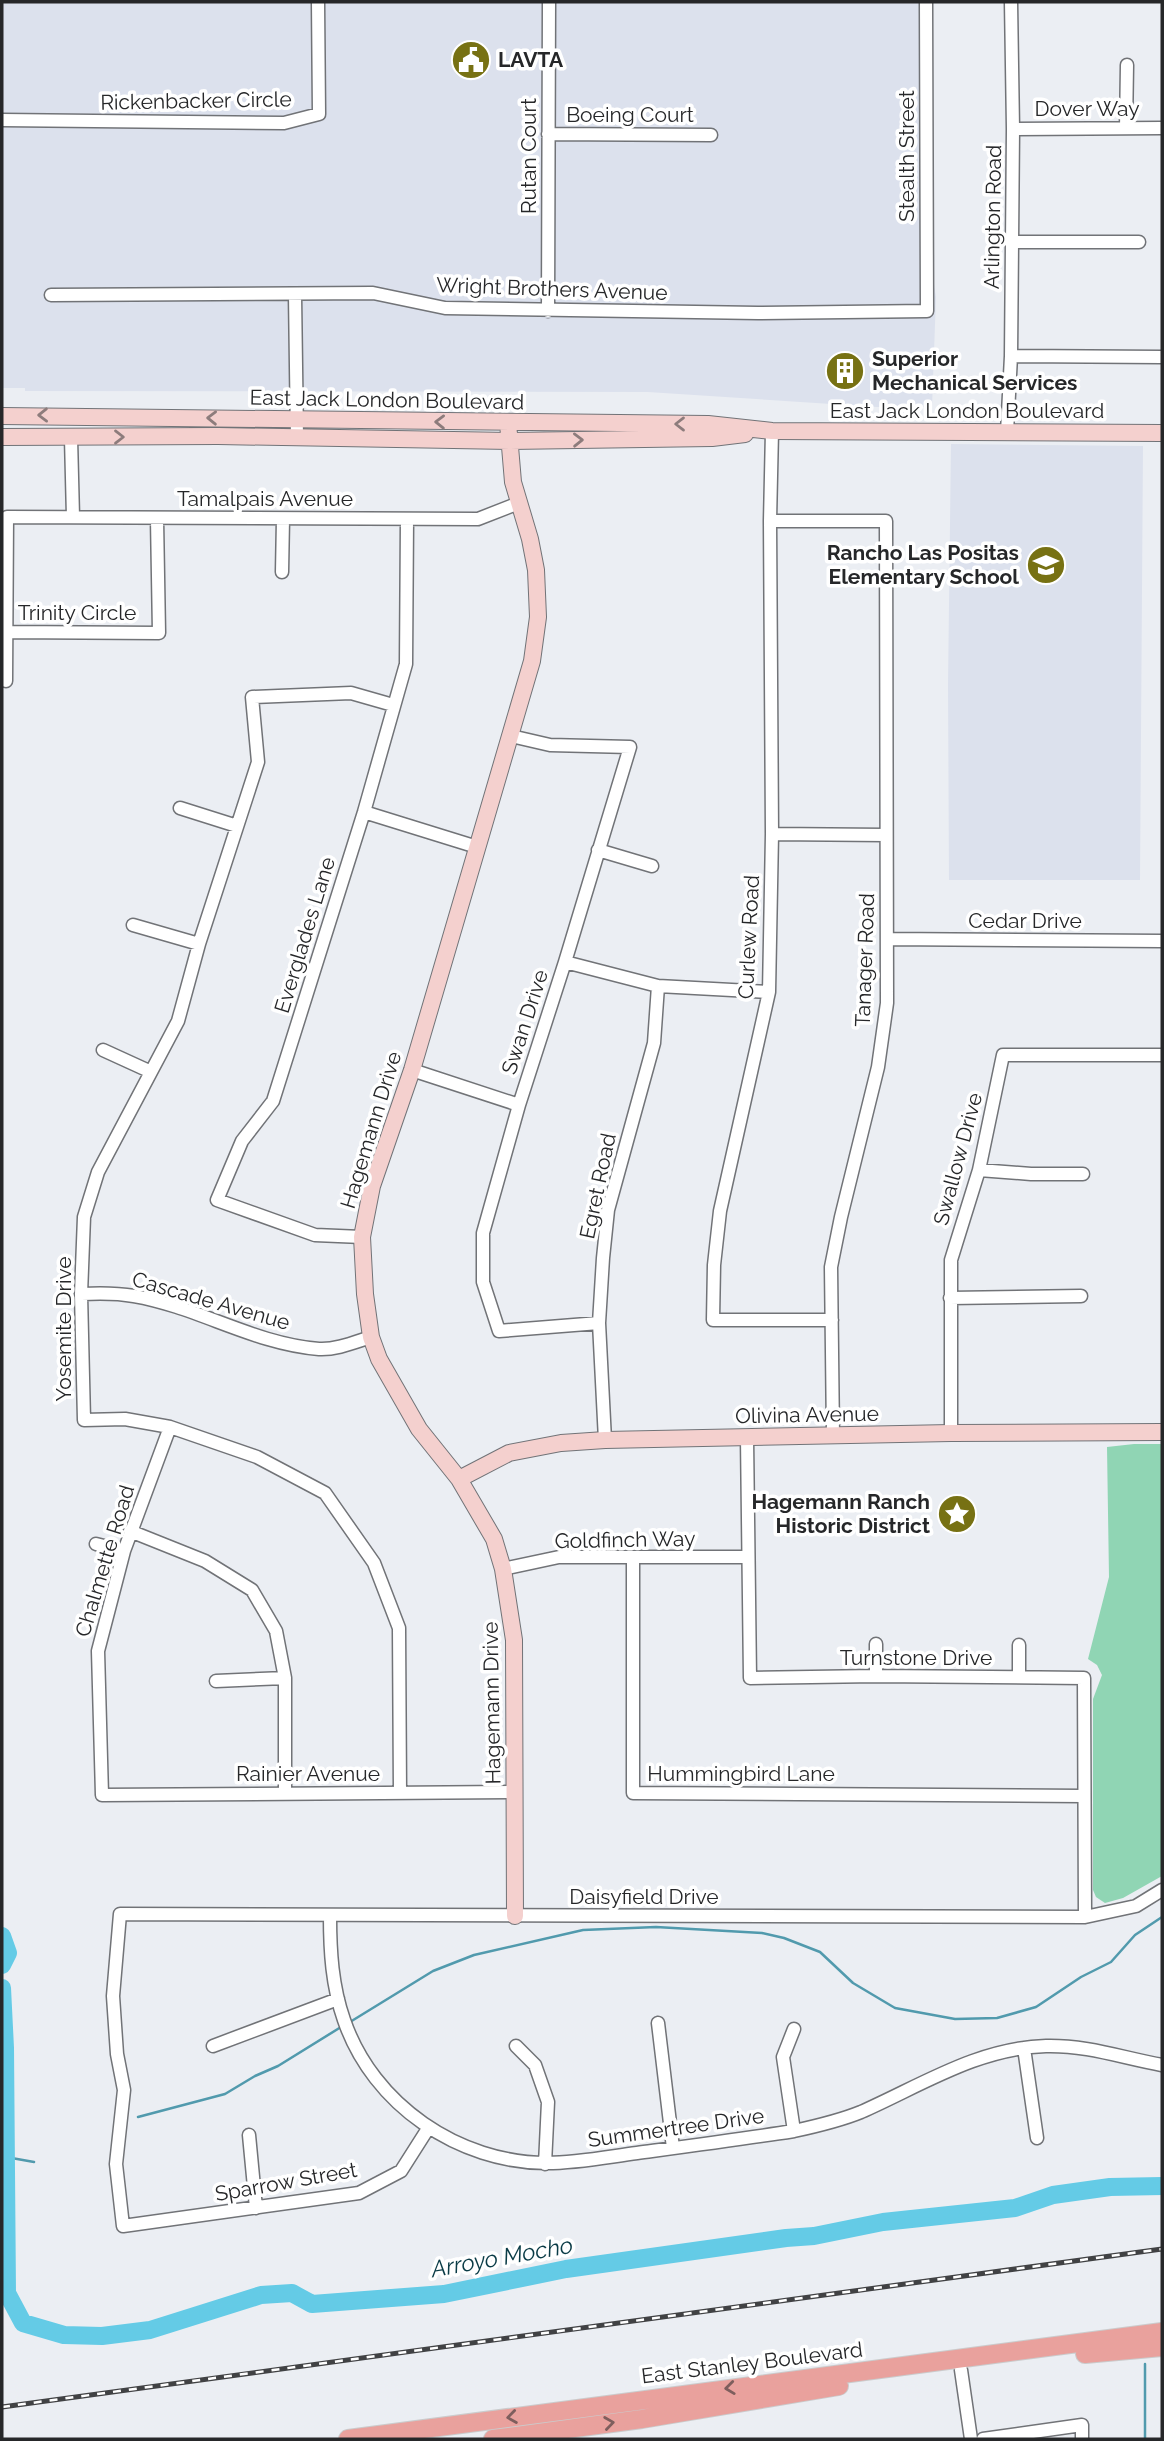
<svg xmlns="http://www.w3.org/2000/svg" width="1164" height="2441" font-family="Raleway,sans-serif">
<rect width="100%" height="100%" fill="#ebeef3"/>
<path fill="#dce1ed" d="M 2,2 L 932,2 L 933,279 L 936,297 L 932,407 L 877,407 L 648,392 L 25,391 L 25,388 L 2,388 Z
M 951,444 L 1143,446 L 1140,880 L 949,880 L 948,685 Z"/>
<path fill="#90d5b4" d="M 1134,1444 L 1162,1444 L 1162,1876 L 1123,1898 L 1105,1903 L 1096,1897 L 1093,1890 L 1093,1699 L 1102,1675 L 1097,1665 L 1088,1659 L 1109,1577 L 1107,1447 Z"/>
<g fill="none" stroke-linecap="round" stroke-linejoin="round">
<path stroke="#519aad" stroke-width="2.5" d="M 350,2022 L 433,1971 L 474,1955 L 583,1930 L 656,1927 L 762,1933 L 784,1938 L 820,1952 L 853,1983 L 895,2008 L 955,2019 L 997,2018 L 1036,2007 L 1081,1977 L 1111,1962 L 1135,1935 L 1162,1917
M 138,2117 L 225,2094 L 255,2076 L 278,2066 L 341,2027
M 6,2157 L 34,2162
M 1145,2364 L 1145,2439"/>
<path stroke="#64cbe6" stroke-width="18" d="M 2,1936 L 8,1953 L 2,1965
M 2,1988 L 5,2048 L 7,2293 L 23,2323 L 64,2335 L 102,2336 L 150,2330 L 261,2295 L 292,2293 L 312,2304 L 444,2294 L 566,2269 L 786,2238 L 814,2236 L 883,2222 L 1015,2208 L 1053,2195 L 1110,2187 L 1162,2186"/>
<g stroke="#717377" stroke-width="15">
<path id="street" d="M 2,120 L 284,123 L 319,114 L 318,2
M 1126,128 L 1127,65
M 1013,129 L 1162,128
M 548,134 L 711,135
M 1011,242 L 1139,242
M 51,295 L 373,293 L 445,308 L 758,313 L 927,311 L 926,2
M 295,295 L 297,438
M 548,311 L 549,2
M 1011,356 L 1162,357
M 772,431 L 770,521 L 772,834 L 769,992 L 720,1211 L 714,1265 L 713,1320 L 832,1320
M 1007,432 L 1011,356 L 1013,129 L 1011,2
M 71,438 L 73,517
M 770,521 L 886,521 L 887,1003 L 878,1067 L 841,1217 L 831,1267 L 833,1436
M 282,572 L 283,519
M 6,632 L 159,633 L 157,519
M 6,681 L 7,517 L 478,519 L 519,503
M 393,705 L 351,693 L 252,697 L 258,762 L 199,944 L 178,1021 L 98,1172 L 84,1217 L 81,1294 L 84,1420 L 125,1419 L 170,1427 L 257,1457 L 325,1493 L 374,1563 L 399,1628 L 400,1793
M 511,736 L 550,745 L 630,747 L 565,962 L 519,1105 L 483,1233 L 483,1282 L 499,1331 L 599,1323
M 180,808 L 237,826
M 364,812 L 477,847
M 772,834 L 886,835
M 598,850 L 652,866
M 133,925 L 199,944
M 887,939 L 1162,941
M 565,962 L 658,986 L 769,992
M 103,1050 L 149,1071
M 412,1070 L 519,1105
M 979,1170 L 1031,1174 L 1083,1174
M 362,1237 L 315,1235 L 217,1200 L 242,1141 L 273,1101 L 364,812 L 406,664 L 407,519
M 81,1294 C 99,1293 117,1293 134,1296 C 198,1307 254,1344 319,1349 C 336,1350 355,1342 371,1337
M 950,1298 L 1081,1296
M 170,1427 L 124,1551 L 98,1651 L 102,1795 L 515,1792
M 951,1433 L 951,1260 L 979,1170 L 1003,1055 L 1162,1055
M 747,1438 L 750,1678 L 876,1676 L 1084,1678 L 1085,1917
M 605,1440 L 599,1323 L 603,1258 L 608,1210 L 654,1043 L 658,986
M 130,1531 L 205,1561 L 252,1590 L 276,1631 L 285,1678 L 285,1794
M 96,1544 L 124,1551
M 633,1558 L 633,1793 L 1083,1796
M 503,1569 L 559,1557 L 748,1557
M 876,1644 L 876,1676
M 1019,1645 L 1019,1677
M 216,1681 L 285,1678
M 330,1916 C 330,1951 332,1986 344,2020 C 373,2105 459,2163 547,2163 C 577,2163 607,2157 637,2153 C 689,2146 742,2139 794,2131 C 817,2126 839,2121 861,2112 C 922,2085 978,2048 1046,2046 C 1087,2045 1123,2058 1162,2065
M 658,2023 L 673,2148
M 794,2029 L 783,2057 L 794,2131
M 213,2046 L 338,1999
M 516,2046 L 535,2065 L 548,2102 L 545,2164
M 1024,2048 L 1037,2138
M 429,2127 L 401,2171 L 359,2193 L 123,2226 L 116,2164 L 124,2090 L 117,2054 L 113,1996 L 120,1914 L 1085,1917 L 1136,1906 L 1162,1890
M 249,2135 L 256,2208
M 961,2370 L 971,2439
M 983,2439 L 1082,2425 L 1082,2439"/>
</g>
<g stroke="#717377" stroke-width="18">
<path id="secondary" d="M 2,416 L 708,424 L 772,431 L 1162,433
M 508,423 L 513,482 L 530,539 L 536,570 L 538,617 L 532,661 L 412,1070 L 372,1186 L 362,1237 L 365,1294 L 371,1337 L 379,1359 L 419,1429 L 459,1479 L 494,1539 L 503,1569 L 514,1640 L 515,1916
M 2,437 L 218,436 L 510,441 L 712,438 L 745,434
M 459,1479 L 509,1453 L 561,1443 L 605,1440 L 951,1433 L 1162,1432"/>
</g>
<g stroke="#cbcbcc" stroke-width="20">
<path id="primary" d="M 1085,2354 L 1162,2347
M 348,2439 L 1162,2332
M 493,2439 L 642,2419 L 839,2386"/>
</g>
<use href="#street" stroke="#fff" stroke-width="12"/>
<use href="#secondary" stroke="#f4d0ce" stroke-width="16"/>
<use href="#primary" stroke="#e9a19d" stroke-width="18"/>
<g stroke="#414244" stroke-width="5">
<path id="rail" d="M 2,2407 L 1162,2249"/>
</g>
<use href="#rail" stroke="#fff" stroke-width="2.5" stroke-dasharray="8" stroke-linecap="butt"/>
</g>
<defs><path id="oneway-chevron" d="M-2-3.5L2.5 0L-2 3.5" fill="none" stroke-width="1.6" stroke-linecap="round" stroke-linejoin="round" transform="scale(1.75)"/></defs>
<g stroke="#8d7c7c">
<use href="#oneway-chevron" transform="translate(43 415) rotate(179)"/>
<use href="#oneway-chevron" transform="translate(212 418) rotate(-179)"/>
<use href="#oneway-chevron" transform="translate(440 422) rotate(-179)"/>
<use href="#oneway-chevron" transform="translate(680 424) rotate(-180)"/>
<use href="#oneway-chevron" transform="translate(119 437)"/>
<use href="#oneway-chevron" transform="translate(578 440) rotate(-1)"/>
</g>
<g stroke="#7e5e5d">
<use href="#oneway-chevron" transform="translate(730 2388) rotate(173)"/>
<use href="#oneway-chevron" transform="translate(512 2417) rotate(172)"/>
<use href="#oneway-chevron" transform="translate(609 2423) rotate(-8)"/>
</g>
<defs>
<g id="civic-disc" transform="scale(2.0125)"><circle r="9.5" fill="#777113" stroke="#fff"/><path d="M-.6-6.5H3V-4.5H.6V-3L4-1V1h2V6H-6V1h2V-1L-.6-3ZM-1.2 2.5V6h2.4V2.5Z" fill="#fff"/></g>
<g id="building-disc" transform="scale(2.0125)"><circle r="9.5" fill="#777113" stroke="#fff"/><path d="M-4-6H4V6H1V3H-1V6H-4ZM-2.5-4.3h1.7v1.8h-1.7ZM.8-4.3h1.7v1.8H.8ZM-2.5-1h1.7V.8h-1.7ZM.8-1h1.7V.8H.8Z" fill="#fff"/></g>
<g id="school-disc" transform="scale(2.0125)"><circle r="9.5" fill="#777113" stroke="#fff"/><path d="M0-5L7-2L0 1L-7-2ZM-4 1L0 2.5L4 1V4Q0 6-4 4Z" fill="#fff"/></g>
<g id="sight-disc" transform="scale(2.0125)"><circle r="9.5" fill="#777113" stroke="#fff"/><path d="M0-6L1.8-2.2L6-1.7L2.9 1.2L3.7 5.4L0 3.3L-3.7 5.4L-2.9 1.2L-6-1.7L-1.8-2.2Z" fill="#fff"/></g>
</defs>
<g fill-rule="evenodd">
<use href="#civic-disc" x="471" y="60"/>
<use href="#building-disc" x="845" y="371"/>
<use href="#school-disc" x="1046" y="565"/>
<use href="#sight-disc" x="957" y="1514"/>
</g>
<g text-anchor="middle" stroke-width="7" stroke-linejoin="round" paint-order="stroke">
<g font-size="21" font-weight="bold" fill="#262729" stroke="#fff" text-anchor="start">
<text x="498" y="67">LAVTA</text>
<text x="872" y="366">Superior<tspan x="872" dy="24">Mechanical Services</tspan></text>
<text x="1019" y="560" text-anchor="end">Rancho Las Positas<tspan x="1019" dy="24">Elementary School</tspan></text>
<text x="930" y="1509" text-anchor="end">Hagemann Ranch<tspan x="930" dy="24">Historic District</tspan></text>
</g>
<g font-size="21" fill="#262729" stroke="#fff">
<text transform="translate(196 101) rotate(-1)" y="7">Rickenbacker Circle</text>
<text x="1087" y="116">Dover Way</text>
<text x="630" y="122">Boeing Court</text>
<text transform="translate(529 156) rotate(-90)" y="7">Rutan Court</text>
<text transform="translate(907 156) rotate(-90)" y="7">Stealth Street</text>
<text transform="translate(993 217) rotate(-89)" y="7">Arlington Road</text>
<text transform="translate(552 289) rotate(2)" y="7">Wright Brothers Avenue</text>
<text transform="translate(387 400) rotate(1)" y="7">East Jack London Boulevard</text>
<text x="967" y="418">East Jack London Boulevard</text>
<text x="265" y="506">Tamalpais Avenue</text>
<text x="77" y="620">Trinity Circle</text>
<text x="1025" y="928">Cedar Drive</text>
<text transform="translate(305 935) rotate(-73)" y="7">Everglades Lane</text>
<text transform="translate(749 937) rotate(-87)" y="7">Curlew Road</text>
<text transform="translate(865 960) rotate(-88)" y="7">Tanager Road</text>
<text transform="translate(525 1022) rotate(-72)" y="7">Swan Drive</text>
<text transform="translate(371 1130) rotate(-73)" y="7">Hagemann Drive</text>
<text transform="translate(958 1159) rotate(-75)" y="7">Swallow Drive</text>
<text transform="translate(598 1186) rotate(-78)" y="7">Egret Road</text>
<text transform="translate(211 1301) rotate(16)" y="7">Cascade Avenue</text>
<text transform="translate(64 1329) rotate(-90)" y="7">Yosemite Drive</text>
<text transform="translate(807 1415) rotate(-1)" y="7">Olivina Avenue</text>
<text transform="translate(625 1540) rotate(-1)" y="7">Goldfinch Way</text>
<text transform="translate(105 1561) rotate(-73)" y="7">Chalmette Road</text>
<text x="916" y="1665">Turnstone Drive</text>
<text transform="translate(492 1703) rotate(-91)" y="7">Hagemann Drive</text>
<text x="308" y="1781">Rainier Avenue</text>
<text x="741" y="1781">Hummingbird Lane</text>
<text x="644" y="1904">Daisyfield Drive</text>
<text transform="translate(676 2128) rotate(-8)" y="7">Summertree Drive</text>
<text transform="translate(286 2182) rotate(-10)" y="7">Sparrow Street</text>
<text transform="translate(752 2363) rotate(-7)" y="7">East Stanley Boulevard</text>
</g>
<g font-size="23" font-style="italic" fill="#0a3b46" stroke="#fff">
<text transform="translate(502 2257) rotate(-10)" y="8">Arroyo Mocho</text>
</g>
</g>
<rect width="1164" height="2441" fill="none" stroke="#262729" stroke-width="7"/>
</svg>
